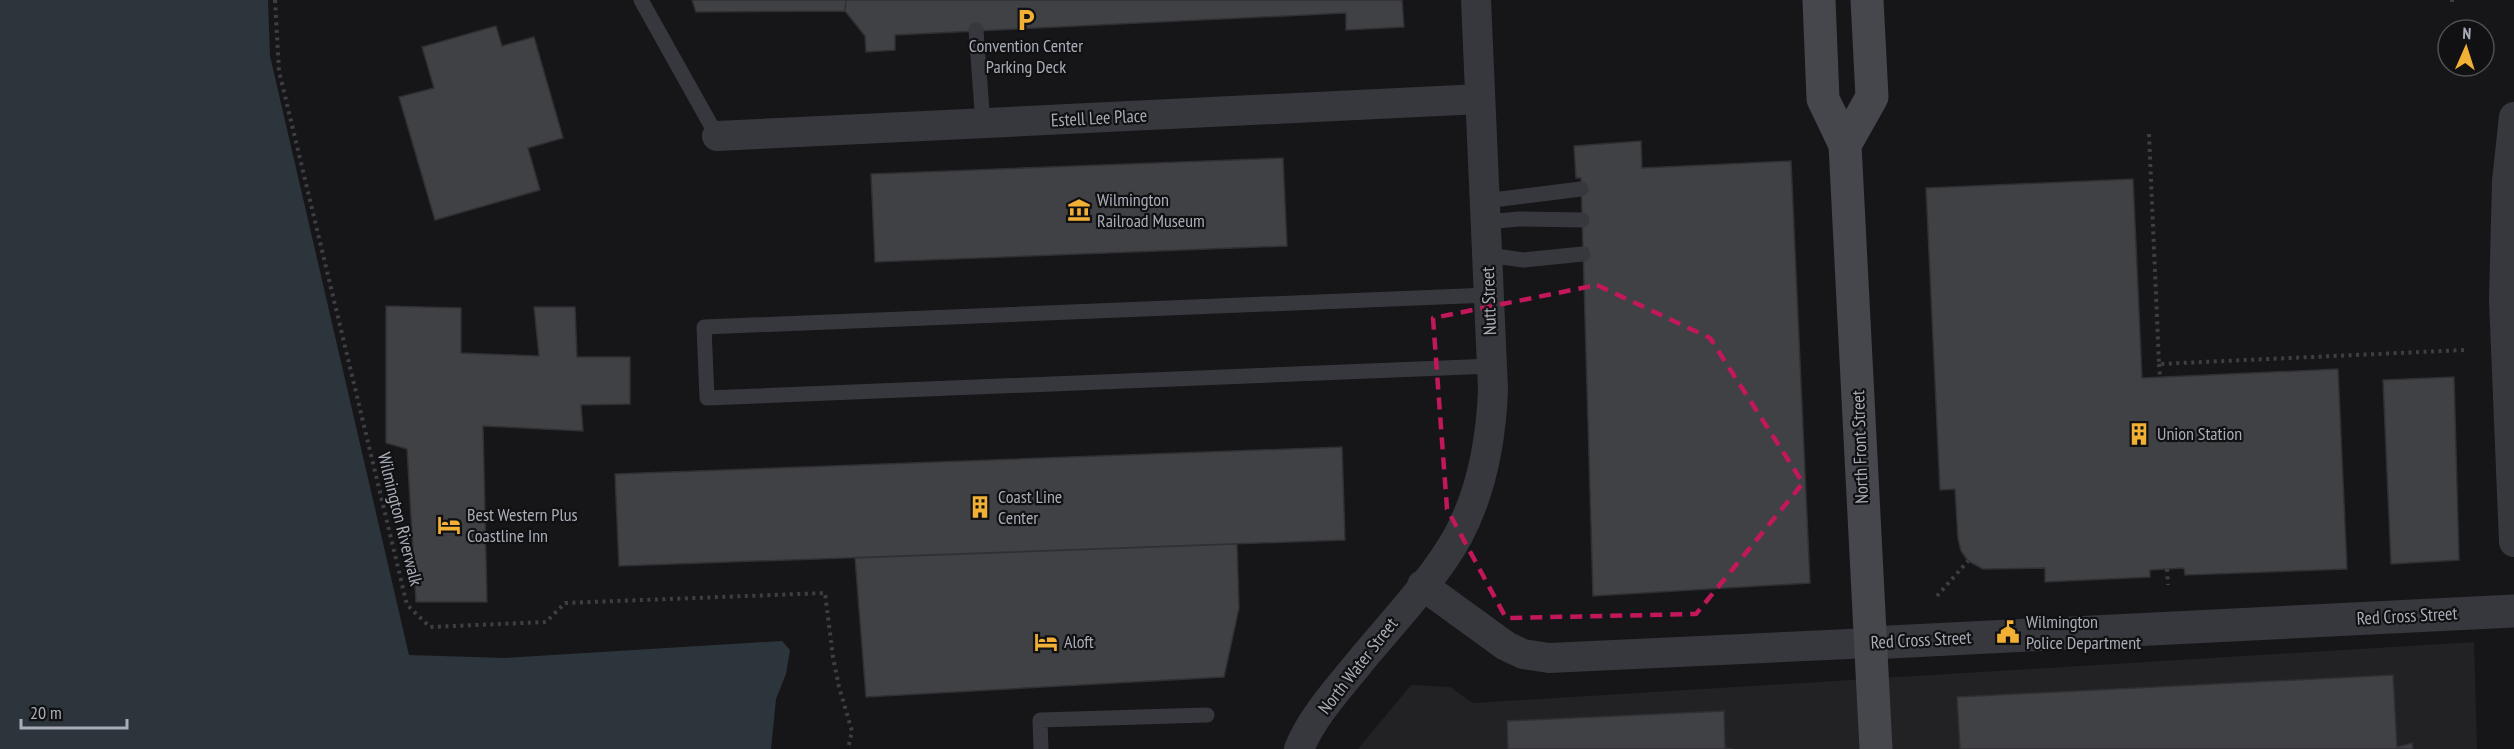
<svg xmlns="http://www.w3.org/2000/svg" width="2514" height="749" font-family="'PT Sans Narrow',sans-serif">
<rect width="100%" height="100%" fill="#161618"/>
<path fill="#222225" d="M 2474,642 L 2477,749 L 1358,749 L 1411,685 L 1450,687 L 1473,703 Z"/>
<path fill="#2c353c" d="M 0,0 L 268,0 L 270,56 L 409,655 L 505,658 L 782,641 L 790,650 L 786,674 L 776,699 L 771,749 L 0,749 Z"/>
<path fill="#404145" stroke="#303034" stroke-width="1.5" d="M 692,0 L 846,0 L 845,11 L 696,12 Z
M 846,0 L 1402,0 L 1404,27 L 1346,30 L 1346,13 L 895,35 L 895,50 L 866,52 L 865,36 L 845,11 Z
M 496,26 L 502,46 L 534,37 L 563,138 L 528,148 L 540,190 L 435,220 L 399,97 L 434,88 L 422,47 Z
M 1641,141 L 1642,168 L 1791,161 L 1810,583 L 1593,596 L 1581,178 L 1576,178 L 1574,146 Z
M 1283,158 L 1287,246 L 875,262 L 871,174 Z
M 2133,179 L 2142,378 L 2338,369 L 2347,569 L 2185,575 L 2184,568 L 2150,570 L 2150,577 L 2045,582 L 2045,568 L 1983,569 L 1968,561 L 1961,551 L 1958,539 L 1955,489 L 1940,490 L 1926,188 Z
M 386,306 L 461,308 L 461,353 L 539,356 L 534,307 L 575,307 L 577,357 L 630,357 L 630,404 L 581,405 L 583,431 L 483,426 L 487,602 L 416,602 L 407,449 L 386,443 Z
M 2454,377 L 2459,560 L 2391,564 L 2383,380 Z
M 1342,447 L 1345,540 L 619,566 L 615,474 Z
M 1237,544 L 1239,608 L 1224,677 L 866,697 L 855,558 Z
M 2393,675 L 2397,747 L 2412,743 L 2413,749 L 1960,749 L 1957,697 Z
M 1724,711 L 1725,748 L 1733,749 L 1508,749 L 1507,721 Z"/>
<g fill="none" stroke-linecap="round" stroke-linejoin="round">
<path stroke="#3d3f44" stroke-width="4" stroke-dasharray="3 4.5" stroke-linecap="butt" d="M 275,0 L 279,71 L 407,605 L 430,627 L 546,622 L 565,603 L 825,593 L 833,657 L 839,687 L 852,731 L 848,749
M 2452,0 L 2452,2
M 2149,134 L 2159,364 L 2464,350
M 2159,364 L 2160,377
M 2167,569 L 2168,585
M 1937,596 L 1968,561"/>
<path stroke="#37383d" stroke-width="15" d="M 641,0 L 717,136
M 976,30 L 983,124
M 1485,201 L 1581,189
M 1486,222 L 1519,219 L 1582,220
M 1488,255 L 1523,260 L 1583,254
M 1489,295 L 704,327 L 707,398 L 1492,366
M 1041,749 L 1040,720 L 1207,715"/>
<path stroke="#37383d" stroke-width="30" d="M 2514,117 L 2507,181 L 2504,300 L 2514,542
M 717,136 L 1480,99
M 1422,585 L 1506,646 L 1523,654 L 1549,658 L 1870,643
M 1299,749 C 1312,717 1338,689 1359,663 C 1390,625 1435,578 1458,536 C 1482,491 1491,440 1493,390 L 1476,0"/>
<path stroke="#37383d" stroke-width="33" d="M 1870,643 L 2514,611"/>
<path stroke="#45474d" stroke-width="33" d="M 1819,0 L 1823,99 L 1845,145 L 1876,749
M 1845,145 L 1872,97 L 1867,0"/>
</g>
<path fill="none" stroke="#c2185b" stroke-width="4.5" stroke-dasharray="12 8" stroke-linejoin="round" d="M 1597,285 L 1710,338 L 1803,483 L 1696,614 L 1506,618 L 1447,509 L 1433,318 Z"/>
<defs>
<g id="parking-bare" transform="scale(1.8)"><path d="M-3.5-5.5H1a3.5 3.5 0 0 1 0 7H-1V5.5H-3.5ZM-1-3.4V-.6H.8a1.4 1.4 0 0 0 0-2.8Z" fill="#f2b134" stroke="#111113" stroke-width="2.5" paint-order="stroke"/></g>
<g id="museum-bare" transform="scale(1.8)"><path d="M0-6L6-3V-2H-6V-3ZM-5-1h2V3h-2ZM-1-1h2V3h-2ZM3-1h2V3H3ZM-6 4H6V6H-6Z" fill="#f2b134" stroke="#111113" stroke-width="2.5" paint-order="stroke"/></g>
<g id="building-bare" transform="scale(1.8)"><path d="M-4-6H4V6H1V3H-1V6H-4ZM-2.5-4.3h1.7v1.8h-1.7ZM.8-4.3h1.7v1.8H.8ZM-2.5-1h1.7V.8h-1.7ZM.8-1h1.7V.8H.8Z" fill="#f2b134" stroke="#111113" stroke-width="2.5" paint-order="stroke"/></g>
<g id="hotel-bare" transform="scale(1.8)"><path d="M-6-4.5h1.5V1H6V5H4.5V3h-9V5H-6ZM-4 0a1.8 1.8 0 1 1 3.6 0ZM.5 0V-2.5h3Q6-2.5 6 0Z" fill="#f2b134" stroke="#111113" stroke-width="2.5" paint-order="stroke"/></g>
<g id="civic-bare" transform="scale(1.8)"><path d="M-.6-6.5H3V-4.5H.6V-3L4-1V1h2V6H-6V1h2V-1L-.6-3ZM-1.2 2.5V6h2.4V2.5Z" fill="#f2b134" stroke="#111113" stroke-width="2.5" paint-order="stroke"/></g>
</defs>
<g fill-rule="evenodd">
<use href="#parking-bare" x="1026" y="20"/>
<use href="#museum-bare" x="1079" y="210"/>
<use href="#building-bare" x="2139" y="434"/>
<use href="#building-bare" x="980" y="507"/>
<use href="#hotel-bare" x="449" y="525"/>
<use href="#civic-bare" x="2008" y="632"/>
<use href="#hotel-bare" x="1046" y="642"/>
</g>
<g text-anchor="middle" stroke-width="4.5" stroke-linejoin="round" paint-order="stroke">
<g font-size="18" fill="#a8adb8" stroke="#111113" text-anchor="start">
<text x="1026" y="52" text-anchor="middle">Convention Center<tspan x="1026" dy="21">Parking Deck</tspan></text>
<text x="1097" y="206">Wilmington<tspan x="1097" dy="21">Railroad Museum</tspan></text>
<text x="2157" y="440">Union Station</text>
<text x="998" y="503">Coast Line<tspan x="998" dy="21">Center</tspan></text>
<text x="467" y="521">Best Western Plus<tspan x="467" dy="21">Coastline Inn</tspan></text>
<text x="2026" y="628">Wilmington<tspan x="2026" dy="21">Police Department</tspan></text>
<text x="1064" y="648">Aloft</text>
</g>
<g font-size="18" fill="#a8adb8" stroke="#111113">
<text transform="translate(1099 118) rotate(-3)" y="6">Estell Lee Place</text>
<text transform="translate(1489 301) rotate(-92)" y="6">Nutt Street</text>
<text transform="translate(1860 447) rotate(-92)" y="6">North Front Street</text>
<text transform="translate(400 519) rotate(76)" y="6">Wilmington Riverwalk</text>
<text transform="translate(2407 616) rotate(-3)" y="6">Red Cross Street</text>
<text transform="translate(1921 640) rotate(-3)" y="6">Red Cross Street</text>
<text transform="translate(1358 666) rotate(-52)" y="6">North Water Street</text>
</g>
</g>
<g transform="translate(2466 48) rotate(3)"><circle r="28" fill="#111113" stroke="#4d4f55" stroke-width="1.5"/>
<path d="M0-4.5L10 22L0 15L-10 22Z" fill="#f2b134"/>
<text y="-9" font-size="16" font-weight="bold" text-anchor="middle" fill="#a8adb8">N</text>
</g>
<path d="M21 719v9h106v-9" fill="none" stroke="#a8adb8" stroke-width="3"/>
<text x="30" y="719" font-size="18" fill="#a8adb8" stroke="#111113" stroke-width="4.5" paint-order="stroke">20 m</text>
</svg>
